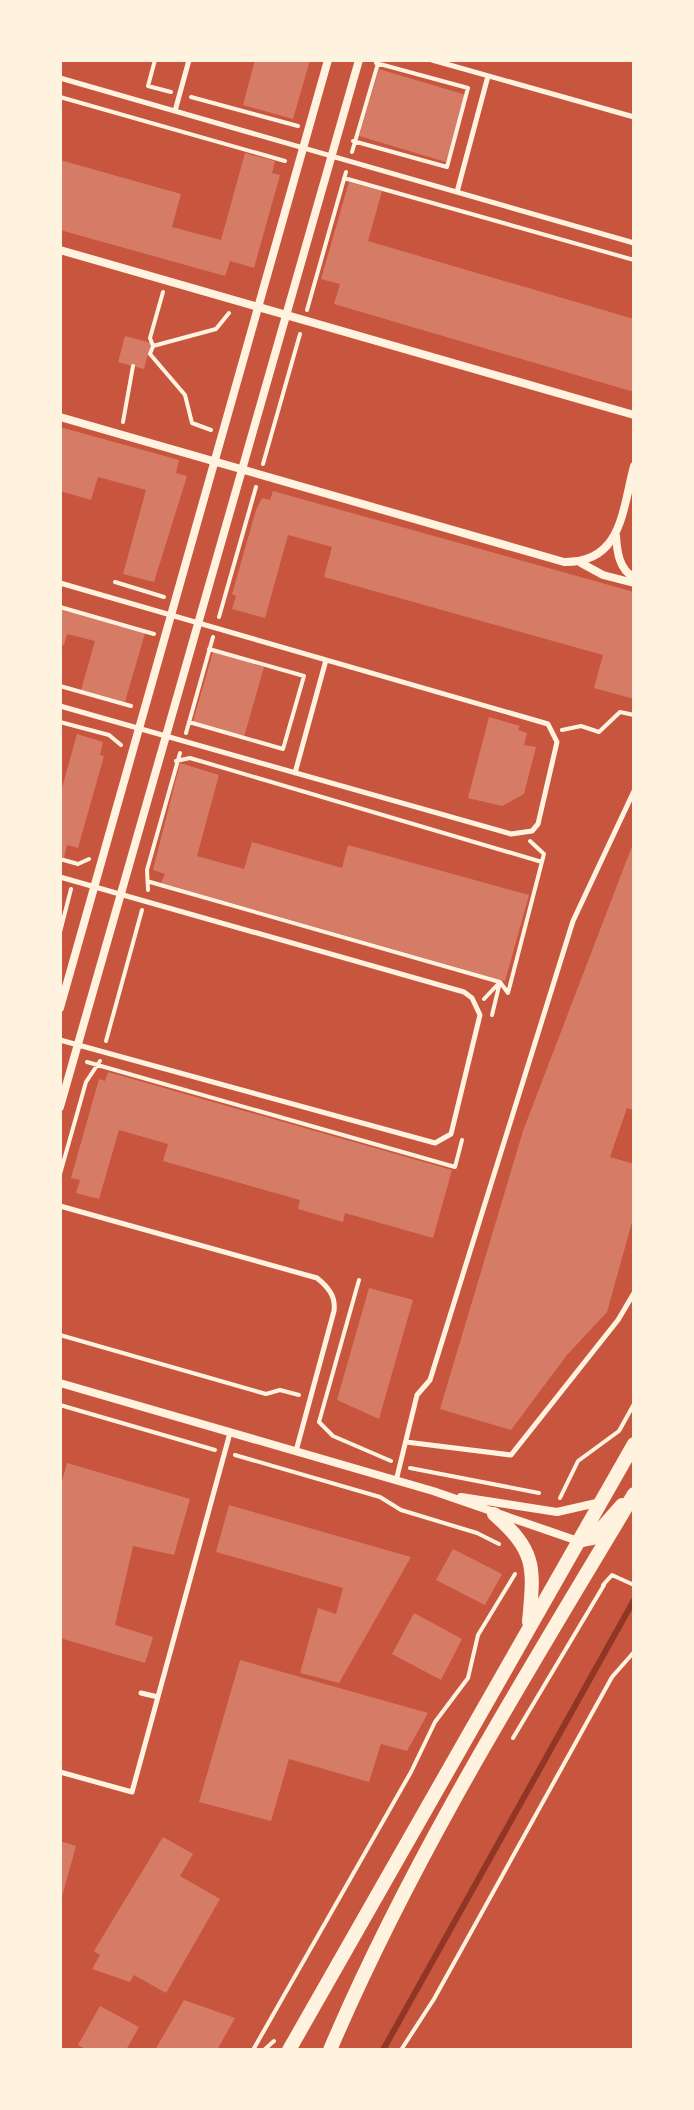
<svg xmlns="http://www.w3.org/2000/svg" width="694" height="2110" font-family="Quicksand,sans-serif">
<rect width="100%" height="100%" fill="#c8553d"/>
<g fill="none" stroke-linecap="round" stroke-linejoin="round">
<path stroke="#8f3625" stroke-width="6" d="M 383,2050 L 634,1600"/>
</g>
<path fill="#d67c66" d="M 255,60 L 310,60 L 293,119 L 243,105 Z
M 379,69 L 466,95 L 446,162 L 359,136 Z
M 245,153 L 275,161 L 272,173 L 280,175 L 254,268 L 230,261 L 225,276 L 60,230 L 60,160 L 181,194 L 172,227 L 221,240 Z
M 349,182 L 382,191 L 368,241 L 634,319 L 634,392 L 334,304 L 340,284 L 321,279 Z
M 125,336 L 151,343 L 144,369 L 118,362 Z
M 60,427 L 179,460 L 176,473 L 187,476 L 154,582 L 123,574 L 146,490 L 98,477 L 91,500 L 60,491 Z
M 273,491 L 634,592 L 634,699 L 594,688 L 603,655 L 324,577 L 332,547 L 288,535 L 265,618 L 232,609 L 236,596 L 232,594 L 256,510 L 262,498 L 270,500 Z
M 60,609 L 145,633 L 125,702 L 81,690 L 95,641 L 67,634 L 64,645 L 60,644 Z
M 213,652 L 264,667 L 244,737 L 193,721 Z
M 489,717 L 520,726 L 518,730 L 527,733 L 524,745 L 536,747 L 524,794 L 502,806 L 468,798 Z
M 77,734 L 103,742 L 100,755 L 104,756 L 78,848 L 67,845 L 64,858 L 60,856 L 60,795 Z
M 180,763 L 219,775 L 197,856 L 244,869 L 252,842 L 342,868 L 348,845 L 529,895 L 505,981 L 161,883 L 165,874 L 153,870 Z
M 634,841 L 634,1110 L 627,1108 L 610,1157 L 634,1164 L 634,1215 L 607,1312 L 567,1355 L 511,1430 L 440,1409 L 523,1131 Z
M 108,1072 L 452,1170 L 433,1238 L 345,1213 L 343,1222 L 298,1209 L 300,1200 L 163,1161 L 168,1144 L 119,1130 L 99,1199 L 76,1193 L 80,1180 L 71,1178 L 99,1079 L 105,1081 Z
M 369,1288 L 413,1300 L 379,1419 L 337,1400 Z
M 67,1463 L 190,1499 L 174,1555 L 133,1546 L 115,1625 L 153,1637 L 145,1663 L 60,1638 L 60,1488 Z
M 229,1505 L 411,1557 L 339,1683 L 300,1673 L 318,1608 L 336,1614 L 343,1588 L 216,1552 Z
M 453,1549 L 502,1574 L 485,1605 L 436,1580 Z
M 414,1613 L 462,1639 L 441,1680 L 392,1654 Z
M 240,1660 L 428,1713 L 407,1751 L 381,1744 L 369,1782 L 289,1759 L 271,1821 L 199,1802 Z
M 163,1837 L 193,1854 L 180,1876 L 220,1899 L 166,1993 L 134,1975 L 130,1982 L 92,1969 L 100,1955 L 94,1951 Z
M 60,1841 L 76,1846 L 61,1900 L 60,1899 Z
M 184,2000 L 235,2018 L 217,2050 L 155,2050 Z
M 100,2006 L 139,2027 L 126,2050 L 87,2050 L 78,2045 Z"/>
<g fill="none" stroke-linecap="round" stroke-linejoin="round">
<path stroke="#fff3e0" stroke-width="4" d="M 155,60 L 148,86 L 171,92
M 60,97 L 285,161
M 191,97 L 298,126
M 353,141 L 447,167 L 468,88 L 376,63
M 352,152 L 379,60
M 344,178 L 634,260
M 307,310 L 346,172
M 153,346 L 150,338 L 163,292
M 123,422 L 133,366
M 211,430 L 192,423 L 185,395 L 150,354 L 153,346 L 216,329 L 229,313
M 263,464 L 300,334
M 115,582 L 164,597
M 60,607 L 154,634
M 219,617 L 256,487
M 60,686 L 131,706
M 60,722 L 109,735 L 121,745
M 189,722 L 283,749 L 304,676 L 209,649
M 562,730 L 581,726 L 599,732 L 620,712 L 634,715
M 186,733 L 213,637
M 176,761 L 190,758 L 542,862
M 60,859 L 78,864 L 89,859
M 150,882 L 500,982 L 492,1015
M 148,890 L 147,870 L 180,753
M 60,932 L 71,889
M 484,999 L 500,982 L 508,993 L 544,854 L 530,841
M 106,1041 L 142,910
M 87,1062 L 455,1167 L 462,1140
M 60,1174 L 86,1082 L 100,1061
M 359,1280 L 319,1422 L 333,1436 L 391,1461
M 60,1335 L 266,1394 L 280,1390 L 299,1395
M 60,1405 L 215,1450
M 235,1455 L 380,1497 L 401,1510 L 477,1533 L 499,1544
M 410,1468 L 539,1493
M 560,1498 L 578,1461 L 619,1431 L 634,1404
M 603,1585 L 612,1575 L 634,1585
M 513,1738 L 604,1585
M 253,2050 L 411,1772 L 435,1722 L 468,1678 L 478,1635 L 515,1574
M 264,2050 L 274,2041
M 401,2050 L 434,1999 L 612,1677 L 634,1652"/>
<path stroke="#fff3e0" stroke-width="5" d="M 432,60 L 634,117
M 60,78 L 634,243
M 175,111 L 189,60
M 457,192 L 488,76
M 60,583 L 548,724 L 557,742 L 538,824 L 532,831 L 511,834 L 60,706
M 295,773 L 326,660
M 60,877 L 464,992 L 472,998 L 480,1015 L 451,1134 L 435,1143 L 60,1040
M 60,1206 L 317,1278 C 328,1287 336,1296 334,1311 L 296,1451
M 406,1442 L 511,1455 L 618,1320 L 634,1293
M 396,1481 L 417,1395 L 430,1380 L 573,921 L 634,791
M 141,1693 L 158,1697
M 60,1772 L 132,1792 L 230,1433"/>
<path stroke="#fff3e0" stroke-width="8" d="M 60,250 L 634,415
M 60,417 L 564,562 C 622,563 622,511 634,466
M 616,536 C 617,551 619,570 634,577
M 581,563 L 603,575 L 634,583
M 60,1008 L 328,60
M 60,1107 L 359,60
M 60,1383 L 433,1491 L 578,1541
M 461,1497 L 557,1512 L 601,1502"/>
<path stroke="#fff3e0" stroke-width="14" d="M 494,1514 C 537,1552 534,1567 529,1622
M 578,1541 L 593,1538 L 622,1505
M 289,2050 L 634,1444
M 330,2050 C 413,1855 526,1675 634,1494"/>
</g>
<rect width="694" height="2110" fill="none" stroke="#fff3e0" stroke-width="124"/>
</svg>
